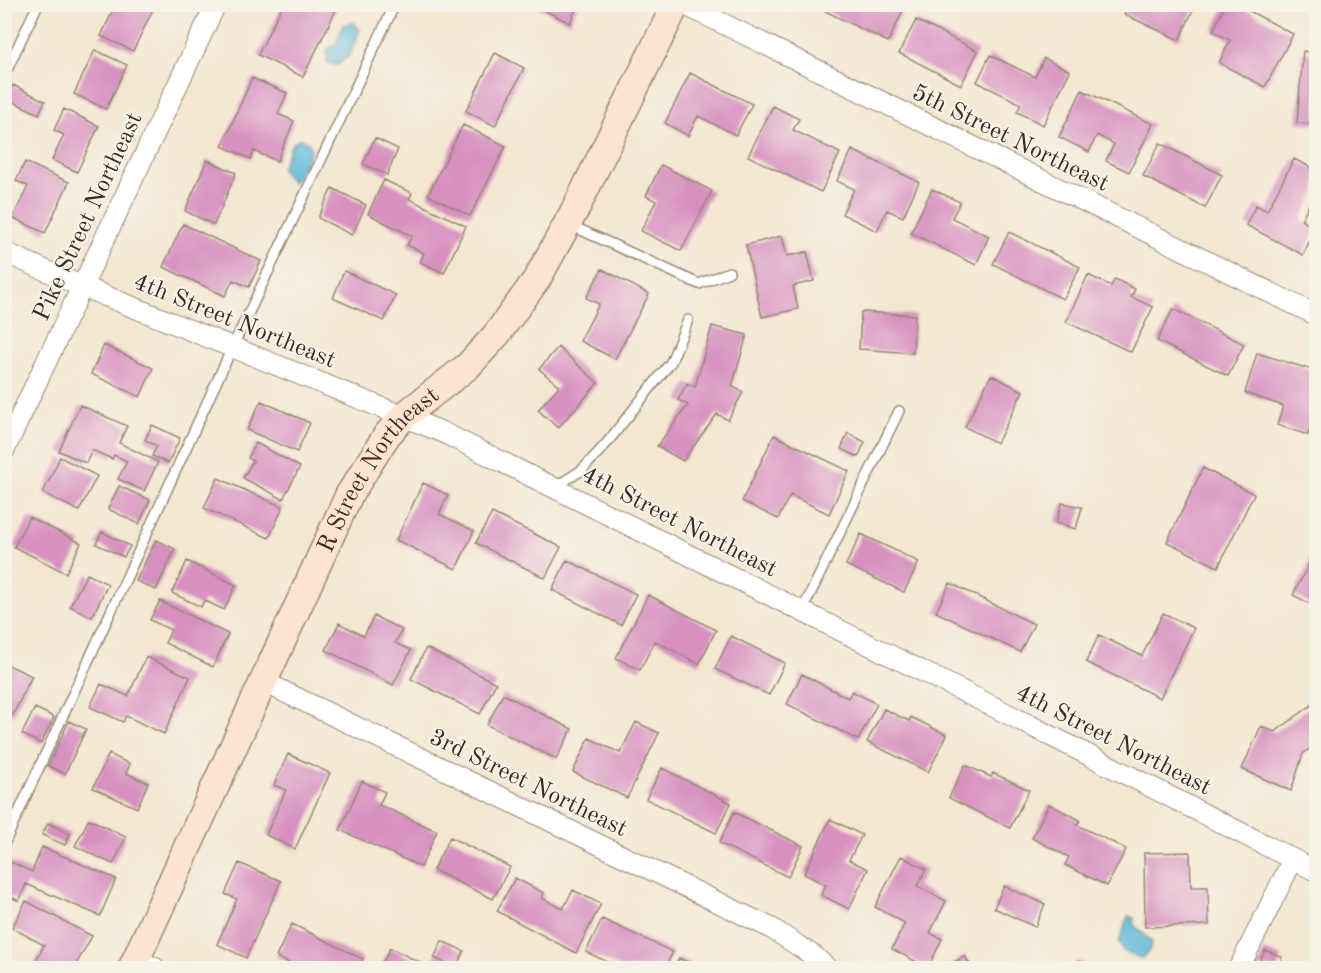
<svg xmlns="http://www.w3.org/2000/svg" width="1321" height="973" font-family="'Old Standard TT',serif">
<rect width="100%" height="100%" fill="#f7f3e8"/>
<filter id="ink" filterUnits="userSpaceOnUse"><feTurbulence type="fractalNoise" baseFrequency=".0167" numOctaves="2"/><feDisplacementMap in="SourceGraphic" scale="12" xChannelSelector="R" yChannelSelector="G"/><feConvolveMatrix kernelMatrix="1 2 1 2 8 2 1 2 1" color-interpolation-filters="sRGB"/></filter>
<filter id="wash" filterUnits="userSpaceOnUse"><feTurbulence type="fractalNoise" baseFrequency=".008" numOctaves="4" result="noise"/><feDisplacementMap in="SourceGraphic" scale="24" xChannelSelector="R" yChannelSelector="G"/><feGaussianBlur stdDeviation="1.35" result="paint"/><feColorMatrix in="noise" values="0 0 0 0 0 0 0 0 0 0 0 0 0 0 0 0 0 1.4 0 .05"/><feComposite in="paint" operator="in"/></filter>
<g filter="url(#wash)">
<rect width="100%" height="100%" fill="#f3e7d0"/>
<path fill="#5bb9da" stroke="#4b727c" stroke-width="1.5" d="M 354,23 L 360,30 L 349,56 L 338,65 L 327,63 L 327,50 L 337,42 L 343,25 Z
M 299,139 L 309,143 L 311,150 L 299,175 L 292,182 L 281,169 L 292,144 Z
M 1128,916 L 1134,918 L 1133,924 L 1151,941 C 1153,949 1149,953 1141,958 L 1124,952 L 1119,943 Z"/>
<g id="blocks">
<path fill="#d790c0" d="M 116,4 L 148,4 L 154,7 L 133,51 L 101,36 Z
M 283,4 L 339,4 L 303,77 L 258,55 Z
M 531,4 L 578,4 L 570,23 Z
M 828,4 L 864,4 L 873,8 L 874,4 L 906,4 L 888,42 L 825,11 Z
M 1128,4 L 1196,4 L 1179,40 L 1124,14 Z
M 1226,4 L 1236,4 L 1293,34 L 1265,87 L 1219,63 L 1230,40 L 1213,31 Z
M 916,20 L 978,51 L 961,85 L 899,53 Z
M 95,50 L 127,65 L 106,109 L 74,94 Z
M 1303,51 L 1316,53 L 1316,124 L 1297,123 Z
M 495,53 L 524,68 L 495,126 L 466,111 Z
M 990,55 L 1035,77 L 1044,58 L 1070,71 L 1043,125 L 1017,112 L 1021,104 L 977,82 Z
M 690,73 L 752,104 L 736,135 L 698,116 L 688,136 L 665,123 Z
M 252,78 L 287,93 L 278,114 L 294,121 L 277,161 L 254,151 L 251,159 L 222,146 Z
M 13,85 L 45,101 L 39,114 L 7,99 Z
M 1082,90 L 1153,124 L 1129,172 L 1106,161 L 1114,144 L 1097,135 L 1089,152 L 1059,137 Z
M 773,106 L 799,119 L 793,130 L 840,153 L 821,192 L 748,156 Z
M 64,109 L 99,126 L 77,172 L 52,160 L 64,135 L 54,130 Z
M 463,125 L 506,146 L 470,216 L 428,195 Z
M 375,138 L 398,149 L 387,175 L 363,164 Z
M 1160,143 L 1222,175 L 1205,208 L 1143,176 Z
M 852,150 L 919,182 L 903,217 L 887,210 L 877,231 L 842,214 L 854,189 L 837,181 Z
M 1294,159 L 1316,170 L 1316,191 L 1301,220 L 1316,228 L 1303,255 L 1246,225 L 1256,205 L 1267,211 Z
M 207,160 L 236,173 L 214,225 L 185,211 Z
M 25,162 L 69,182 L 45,233 L 13,218 L 28,186 L 16,181 Z
M 661,165 L 712,191 L 681,251 L 641,231 L 656,201 L 646,196 Z
M 384,180 L 412,193 L 409,199 L 466,226 L 444,273 L 420,262 L 424,253 L 407,245 L 412,236 L 368,214 Z
M 332,188 L 366,205 L 352,235 L 318,218 Z
M 932,189 L 960,202 L 952,218 L 989,236 L 976,265 L 911,233 Z
M 183,224 L 261,261 L 249,287 L 233,280 L 225,296 L 163,267 Z
M 1009,232 L 1080,267 L 1063,299 L 993,264 Z
M 782,236 L 787,256 L 807,252 L 814,281 L 793,286 L 798,309 L 762,317 L 746,245 Z
M 602,269 L 649,294 L 615,359 L 580,341 L 599,304 L 586,298 Z
M 344,271 L 396,295 L 384,321 L 333,298 Z
M 1088,275 L 1111,286 L 1115,279 L 1135,289 L 1131,297 L 1153,307 L 1131,352 L 1066,322 Z
M 1173,309 L 1244,344 L 1228,376 L 1157,341 Z
M 861,312 L 915,315 L 913,353 L 859,349 Z
M 712,326 L 747,335 L 732,386 L 743,392 L 728,420 L 717,414 L 683,461 L 657,446 L 688,405 L 678,400 L 687,383 L 695,387 Z
M 104,345 L 153,368 L 140,397 L 91,374 Z
M 558,347 L 598,383 L 558,428 L 538,410 L 559,386 L 539,369 Z
M 1257,353 L 1316,371 L 1316,410 L 1308,435 L 1277,425 L 1283,406 L 1245,393 Z
M 991,375 L 1023,391 L 997,443 L 965,427 Z
M 261,401 L 310,423 L 297,452 L 247,430 Z
M 80,405 L 127,426 L 119,443 L 158,462 L 144,491 L 118,479 L 127,461 L 114,455 L 112,459 L 92,450 L 86,463 L 59,451 Z
M 152,425 L 180,438 L 168,463 L 152,456 L 157,446 L 145,440 Z
M 848,433 L 865,442 L 858,457 L 841,449 Z
M 774,435 L 849,471 L 829,514 L 790,495 L 778,519 L 742,501 Z
M 256,443 L 300,467 L 283,499 L 243,478 L 253,461 L 248,458 Z
M 60,457 L 97,476 L 79,511 L 43,493 Z
M 1203,468 L 1254,494 L 1218,567 L 1167,542 Z
M 218,478 L 283,507 L 269,538 L 204,508 Z
M 423,483 L 448,495 L 439,514 L 474,531 L 456,569 L 396,540 Z
M 119,486 L 150,500 L 139,524 L 108,509 Z
M 1062,503 L 1082,507 L 1076,529 L 1056,523 Z
M 492,513 L 561,547 L 545,578 L 476,543 Z
M 29,517 L 81,543 L 66,573 L 14,547 Z
M 102,532 L 130,546 L 124,557 L 96,544 Z
M 861,534 L 919,562 L 904,592 L 846,565 Z
M 156,540 L 175,549 L 156,590 L 136,581 Z
M 1312,558 L 1316,560 L 1316,607 L 1293,595 Z
M 567,560 L 636,594 L 621,625 L 552,590 Z
M 187,561 L 236,585 L 224,610 L 204,600 L 201,607 L 172,593 Z
M 87,574 L 108,584 L 92,617 L 70,606 Z
M 950,583 L 1034,624 L 1020,652 L 936,612 Z
M 648,595 L 716,630 L 699,664 L 655,641 L 640,670 L 616,658 Z
M 160,601 L 228,634 L 213,667 L 165,643 L 171,630 L 150,620 Z
M 1163,613 L 1194,628 L 1160,698 L 1086,662 L 1099,635 L 1142,656 Z
M 374,616 L 402,630 L 395,643 L 411,650 L 393,685 L 326,650 L 339,623 L 364,636 Z
M 731,636 L 785,663 L 769,695 L 715,669 Z
M 426,648 L 496,683 L 480,714 L 411,679 Z
M 146,657 L 190,677 L 164,734 L 126,716 L 123,722 L 90,707 L 101,684 L 128,696 Z
M 4,663 L 32,676 L 13,715 L 4,711 Z
M 802,674 L 848,698 L 852,691 L 877,704 L 858,740 L 787,704 Z
M 503,694 L 572,729 L 556,759 L 487,725 Z
M 1316,702 L 1316,744 L 1303,754 L 1291,791 L 1242,769 L 1261,726 L 1275,732 Z
M 35,708 L 54,717 L 41,744 L 22,734 Z
M 884,709 L 909,721 L 911,717 L 947,735 L 928,772 L 867,742 Z
M 69,721 L 86,729 L 65,774 L 48,766 Z
M 636,722 L 659,733 L 627,798 L 573,772 L 589,738 L 620,753 Z
M 109,754 L 130,764 L 126,773 L 148,783 L 137,808 L 93,788 Z
M 288,754 L 330,773 L 295,849 L 266,835 L 286,790 L 274,785 Z
M 965,765 L 991,777 L 993,773 L 1029,790 L 1010,828 L 949,798 Z
M 662,768 L 731,803 L 716,833 L 646,799 Z
M 362,781 L 385,792 L 379,805 L 437,831 L 421,867 L 340,830 Z
M 1049,804 L 1080,820 L 1077,825 L 1126,849 L 1107,886 L 1065,865 L 1069,857 L 1032,838 Z
M 734,812 L 803,846 L 788,877 L 719,843 Z
M 89,819 L 126,837 L 113,864 L 75,846 Z
M 830,819 L 862,835 L 849,860 L 868,869 L 849,909 L 821,895 L 826,885 L 804,874 Z
M 48,823 L 70,834 L 65,845 L 42,835 Z
M 450,837 L 510,867 L 493,899 L 433,870 Z
M 42,847 L 116,879 L 100,916 L 26,884 L 19,901 L 4,894 L 4,876 L 11,862 L 32,872 Z
M 1190,852 L 1191,887 L 1208,887 L 1209,925 L 1145,927 L 1144,853 Z
M 901,856 L 926,869 L 917,886 L 946,901 L 930,933 L 942,939 L 928,968 L 892,949 L 905,923 L 875,907 Z
M 239,863 L 281,881 L 246,958 L 217,944 L 237,899 L 225,894 Z
M 515,878 L 544,893 L 542,898 L 563,909 L 573,890 L 601,904 L 576,953 L 497,911 Z
M 1004,886 L 1045,904 L 1035,927 L 994,908 Z
M 26,901 L 92,936 L 74,968 L 42,968 L 34,964 L 44,945 L 12,928 Z
M 602,919 L 673,952 L 665,968 L 621,968 L 586,952 Z
M 292,924 L 363,959 L 359,968 L 300,968 L 276,957 Z
M 442,941 L 464,951 L 456,968 L 434,958 Z
M 390,948 L 432,968 L 380,968 Z
M 1265,950 L 1282,957 L 1277,968 L 1257,968 Z
M 965,956 L 972,968 L 944,968 Z
M 679,958 L 700,968 L 673,968 Z
M 1078,961 L 1093,968 L 1075,968 Z"/>
</g>
</g>
<g filter="url(#ink)">
<use href="#blocks" fill-opacity="0" stroke="#978877" stroke-width="1.5"/>
<g fill="none" stroke-linecap="round" stroke-linejoin="round">
<g stroke="#978877" stroke-width="12">
<path id="lane" d="M 4,76 L 38,4
M 570,225 L 699,284 L 729,272
M 555,487 L 582,470 L 606,444 L 671,362 L 688,320
M 802,611 L 899,411
M 4,844 L 233,346 L 395,4"/>
</g>
<g stroke="#978877" stroke-width="22">
<path id="street" d="M 683,4 L 1316,315
M 4,252 L 81,286 L 442,432 L 996,708 L 1316,871
M 4,451 L 216,4
M 264,682 L 771,928 L 814,956 L 827,968
M 136,960 L 155,968
M 1239,968 L 1293,859"/>
</g>
<g stroke="#978877" stroke-width="30">
<g id="secondary">
<path id="s1" d="M 132,968 L 349,495 L 387,435 L 405,415 L 468,366 L 497,334 L 537,279 L 576,208 L 676,4"/>
</g>
</g>
<use href="#lane" stroke="#fff" stroke-width="9"/>
<use href="#street" stroke="#fff" stroke-width="20"/>
<use href="#secondary" stroke="#fde4d0" stroke-width="27"/>
</g>
</g>
<g text-anchor="middle" stroke-width="4.5" stroke-linejoin="round" paint-order="stroke">
<g font-size="24" fill="#3b2a1e" stroke="#f7f3e8">
<text transform="translate(1011 137) rotate(26)" y="8">5th Street Northeast</text>
<text transform="translate(87 216) rotate(-65)" y="8">Pike Street Northeast</text>
<text transform="translate(235 320) rotate(22)" y="8">4th Street Northeast</text>
<text dy="8" stroke="none"><textPath href="#s1" startOffset="558">R Street Northeast</textPath></text>
<text transform="translate(680 521) rotate(27)" y="8">4th Street Northeast</text>
<text transform="translate(1114 739) rotate(27)" y="8">4th Street Northeast</text>
<text transform="translate(529 782) rotate(26)" y="8">3rd Street Northeast</text>
</g>
</g>
<rect width="1321" height="973" fill="none" stroke="#f7f3e8" stroke-width="24"/>
</svg>
